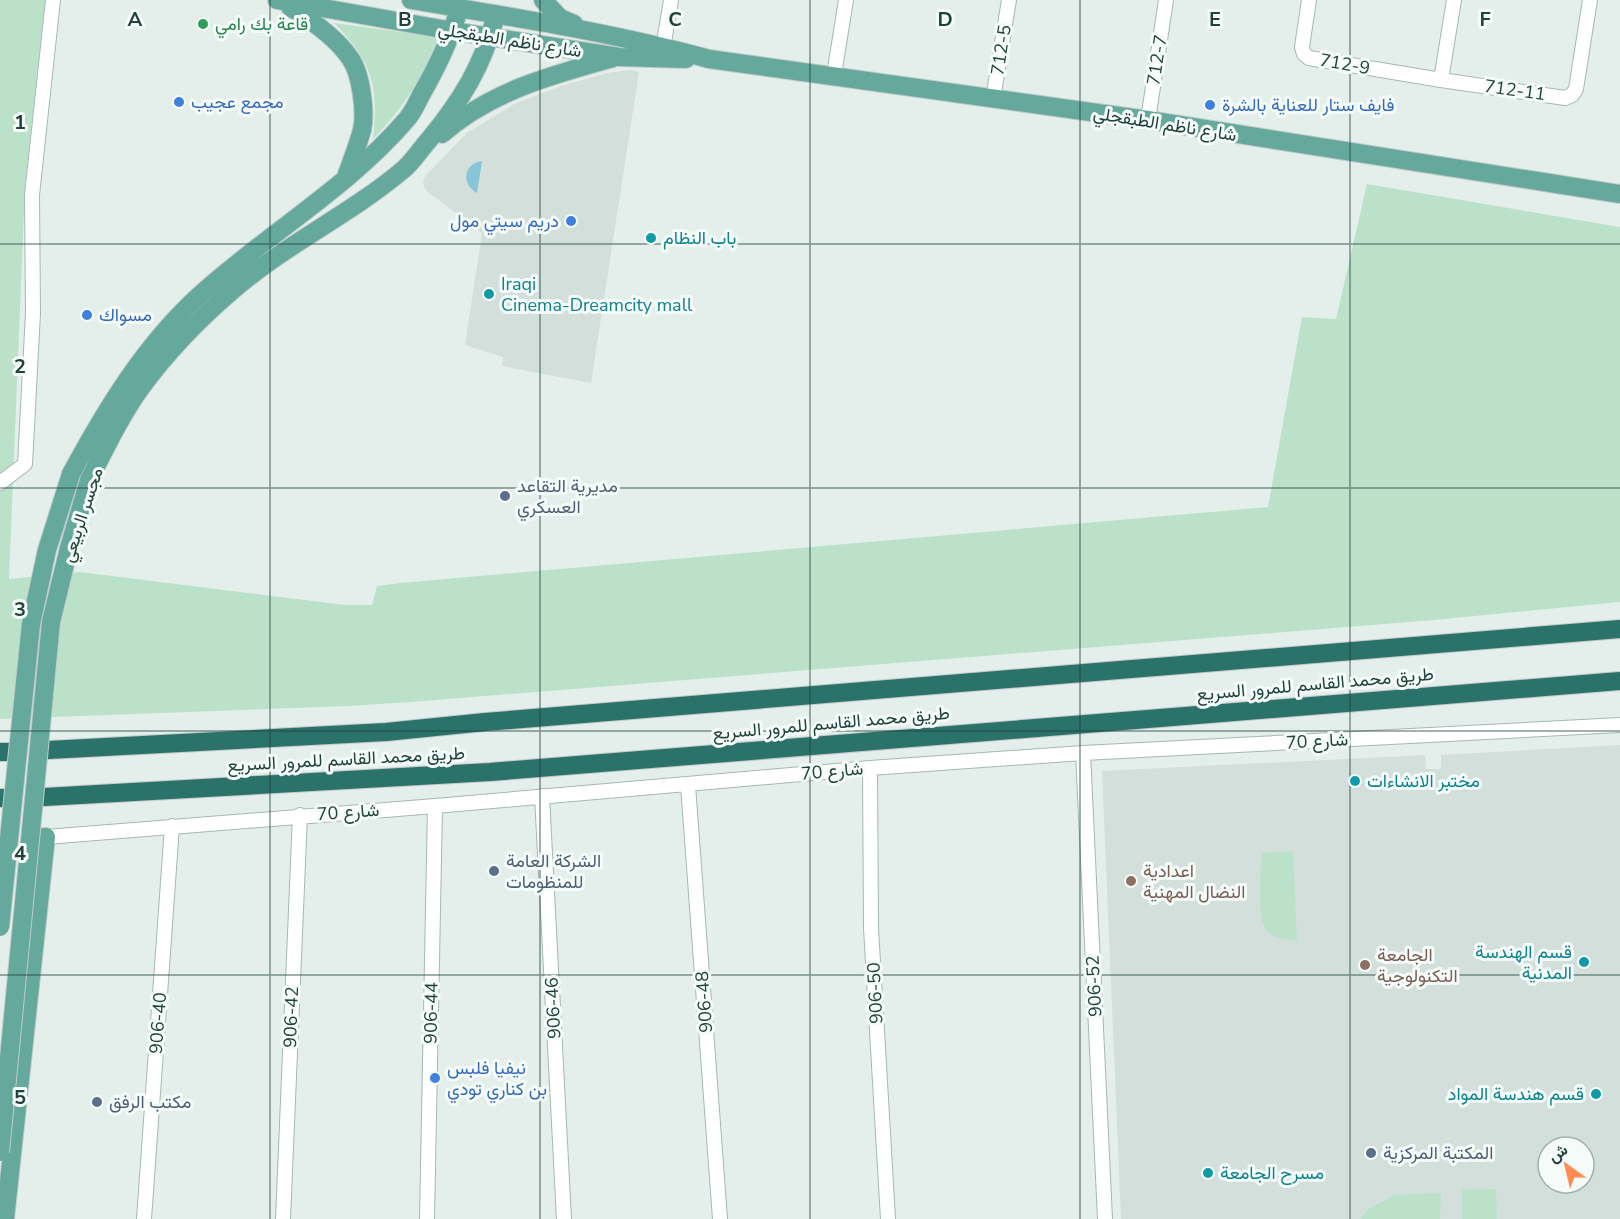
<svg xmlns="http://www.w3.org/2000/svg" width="1620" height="1219" font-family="'Nunito Sans',Vazirmatn,sans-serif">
<rect width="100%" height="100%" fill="#e4efeb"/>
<path fill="#d2dfda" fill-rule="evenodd" d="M 631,70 L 639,72 L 591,383 L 502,366 L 503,357 L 465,345 L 482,233 L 428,192 L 424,187 L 423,181 L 426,175 L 468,132 L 516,103 L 561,86 L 607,73 Z
M 1620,745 L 1620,1219 L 1121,1219 L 1102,771 L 1425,755 L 1426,769 L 1441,769 L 1441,755 ZM 1548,1147 L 1584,1147 L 1584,1183 L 1548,1183 Z"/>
<path fill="#bbe2c9" d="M 0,0 L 45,0 L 25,186 L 9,579 L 80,572 L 345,605 L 372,605 L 377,586 L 400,583 L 1268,507 L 1302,317 L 1336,319 L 1367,184 L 1620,227 L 1620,602 L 1434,620 L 411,702 L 348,706 L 0,719 Z
M 334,23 L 438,37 C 424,76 402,110 373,139 C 379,86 372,61 334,23 Z
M 1293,851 L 1297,941 C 1284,939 1271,939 1264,926 C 1258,916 1261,867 1262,853 Z
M 1496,1189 L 1497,1219 L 1462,1219 L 1462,1190 Z
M 1441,1193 L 1440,1219 L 1361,1219 L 1368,1209 L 1390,1198 L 1392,1195 Z"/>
<path fill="#88c5d9" d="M 482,161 L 477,193 C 461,184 463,164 482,161 Z"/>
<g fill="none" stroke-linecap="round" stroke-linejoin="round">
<g stroke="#a6b8b3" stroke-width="16">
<path id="minor" d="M 1309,0 L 1302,47 L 1304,54 L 1309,58 L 1441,80
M 1454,0 L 1441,80 L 1565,98 L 1572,95 L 1576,89 L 1590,0
M 662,54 L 671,0
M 834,75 L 846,0
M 993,99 L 1009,0
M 1148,120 L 1166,0
M 0,483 L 25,464 L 33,313 L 32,195 L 53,0
M 1083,753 L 1105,1219
M 870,768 L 871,928 L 888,1219
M 688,785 L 720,1219
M 542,796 L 564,1219
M 46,837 L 435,806 L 870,768 L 1083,753 L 1620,725
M 144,1219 L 172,826
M 283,1219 L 300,815
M 427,1219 L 435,806"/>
</g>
<g stroke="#c1cac9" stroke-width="20">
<path id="major" d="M 277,0 L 453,31 L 619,57 L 686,59
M 411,0 C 511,17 611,32 709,59 L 1148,120 L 1620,194
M 543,0 L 560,18 L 574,24
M 290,7 C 311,20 336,37 350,58 C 361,73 366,112 362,130 C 358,145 352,160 347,174
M 442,134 C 491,91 552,75 613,58
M 71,474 C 106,409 145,345 200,295 C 267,234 348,188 407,119 C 413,112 417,103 421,95 C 437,67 451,39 459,8
M 89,480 C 105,449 120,417 140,389 C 167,352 199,319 233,290 C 286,244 351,214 404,169 C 413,161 420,150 428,141 C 461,101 483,66 496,15
M 5,1219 L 46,837 L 36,838"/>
</g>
<g stroke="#c1cac9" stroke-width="20">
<path id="highway" d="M 48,750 L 386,732 L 485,722 L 1620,629
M 0,752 L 9,752
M 44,797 L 490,772 L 1620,681
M 0,798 L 4,798"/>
</g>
<use href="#minor" stroke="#fff" stroke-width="14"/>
<use href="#major" stroke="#65a99d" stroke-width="18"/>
<use href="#highway" stroke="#2a726a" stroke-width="18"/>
<g stroke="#c1cac9" stroke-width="20" stroke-linecap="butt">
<path id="major-bridge" d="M 0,927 L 31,624 L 47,550 L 71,474
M 0,1152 L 51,622 L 69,548 L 89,480"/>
</g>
<use href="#major-bridge" stroke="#65a99d" stroke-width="18"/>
</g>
<path fill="none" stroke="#21433d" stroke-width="1.5" stroke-opacity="0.55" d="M 270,0 L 270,1219M 540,0 L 540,1219M 810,0 L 810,1219M 1080,0 L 1080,1219M 1350,0 L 1350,1219M 0,244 L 1620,244M 0,488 L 1620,488M 0,731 L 1620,731M 0,975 L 1620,975"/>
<circle fill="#2e9e5b" stroke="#f5fbf9" stroke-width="2" cx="203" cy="24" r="6"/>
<g fill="#3f7fe0" stroke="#f5fbf9" stroke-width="2">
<circle cx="179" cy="102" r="6"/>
<circle cx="1210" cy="105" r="6"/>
<circle cx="571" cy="221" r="6"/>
<circle cx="87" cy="315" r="6"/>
<circle cx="435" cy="1078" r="6"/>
</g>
<g fill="#0f9aa8" stroke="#f5fbf9" stroke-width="2">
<circle cx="651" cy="238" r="6"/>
<circle cx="489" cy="294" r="6"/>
<circle cx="1355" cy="781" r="6"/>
<circle cx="1584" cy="962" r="6"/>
<circle cx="1596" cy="1094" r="6"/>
<circle cx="1208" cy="1173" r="6"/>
</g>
<g fill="#5c6f8a" stroke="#f5fbf9" stroke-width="2">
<circle cx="505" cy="496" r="6"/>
<circle cx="494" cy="871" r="6"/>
<circle cx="97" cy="1102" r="6"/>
<circle cx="1371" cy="1153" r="6"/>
</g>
<g fill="#8d6e63" stroke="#f5fbf9" stroke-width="2">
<circle cx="1131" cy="881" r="6"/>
<circle cx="1365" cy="965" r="6"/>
</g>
<g text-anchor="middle" stroke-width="6" stroke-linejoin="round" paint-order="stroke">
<g font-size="18" fill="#27864d" stroke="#f5fbf9" text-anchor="start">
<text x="215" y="30">قاعة بك رامي</text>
</g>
<g font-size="18" fill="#21433d" stroke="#f5fbf9">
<text transform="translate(510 40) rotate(9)" y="6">شارع ناظم الطبقجلي</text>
<text transform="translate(1001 50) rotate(-81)" y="6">712-5</text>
<text transform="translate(1157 60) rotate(-81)" y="6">712-7</text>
<text transform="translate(1345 64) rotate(10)" y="6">712-9</text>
<text transform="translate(1515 90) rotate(8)" y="6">712-11</text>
<text transform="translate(1165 124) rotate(9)" y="6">شارع ناظم الطبقجلي</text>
<text transform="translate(82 515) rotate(-72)" y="6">مجسر الربيعي</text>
<text transform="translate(1315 684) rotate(-5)" y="6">طريق محمد القاسم للمرور السريع</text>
<text transform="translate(831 723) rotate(-5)" y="6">طريق محمد القاسم للمرور السريع</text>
<text transform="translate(1317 741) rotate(-3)" y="6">شارع 70</text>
<text transform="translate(346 759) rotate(-3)" y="6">طريق محمد القاسم للمرور السريع</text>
<text transform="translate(832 771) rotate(-5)" y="6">شارع 70</text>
<text transform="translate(348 812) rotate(-4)" y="6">شارع 70</text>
<text transform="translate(1094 986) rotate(-93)" y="6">906-52</text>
<text transform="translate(875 993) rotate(-93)" y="6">906-50</text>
<text transform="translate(704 1002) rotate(-94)" y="6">906-48</text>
<text transform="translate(553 1008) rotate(-93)" y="6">906-46</text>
<text transform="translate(431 1013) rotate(-89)" y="6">906-44</text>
<text transform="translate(291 1017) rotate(-88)" y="6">906-42</text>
<text transform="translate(158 1023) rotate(-86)" y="6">906-40</text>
</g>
<g font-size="18" fill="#366cbe" stroke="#f5fbf9" text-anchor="start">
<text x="191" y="108">مجمع عجيب</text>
<text x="1222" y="111">فايف ستار للعناية بالشرة</text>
<text x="559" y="227" text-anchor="end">دريم سيتي مول</text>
<text x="99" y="321">مسواك</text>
<text x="447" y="1074">نيفيا فلبس<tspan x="447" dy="21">بن كناري تودي</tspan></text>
</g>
<g font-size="18" fill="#0d838f" stroke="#f5fbf9" text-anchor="start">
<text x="663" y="244">باب النظام</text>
<text x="501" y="290">Iraqi<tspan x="501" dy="21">Cinema-Dreamcity mall</tspan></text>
<text x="1367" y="787">مختبر الانشاءات</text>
<text x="1572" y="958" text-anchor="end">قسم الهندسة<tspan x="1572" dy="21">المدنية</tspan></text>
<text x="1584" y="1100" text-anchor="end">قسم هندسة المواد</text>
<text x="1220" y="1179">مسرح الجامعة</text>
</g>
<g font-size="18" fill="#4e5e75" stroke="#f5fbf9" text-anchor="start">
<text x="517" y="492">مديرية التقاعد<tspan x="517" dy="21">العسكري</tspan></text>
<text x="506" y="867">الشركة العامة<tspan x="506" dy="21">للمنظومات</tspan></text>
<text x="109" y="1108">مكتب الرفق</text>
<text x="1383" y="1159">المكتبة المركزية</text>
</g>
<g font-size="18" fill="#785e54" stroke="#f5fbf9" text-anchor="start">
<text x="1143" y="877">اعدادية<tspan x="1143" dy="21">النضال المهنية</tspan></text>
<text x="1377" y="961">الجامعة<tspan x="1377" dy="21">التكنولوجية</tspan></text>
</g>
</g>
<g font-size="20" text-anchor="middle" font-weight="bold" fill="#21433d" stroke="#f5fbf9" stroke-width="6" stroke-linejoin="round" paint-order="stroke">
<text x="135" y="26">A</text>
<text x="405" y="26">B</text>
<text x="675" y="26">C</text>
<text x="945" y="26">D</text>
<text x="1215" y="26">E</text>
<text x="1485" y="26">F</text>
<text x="20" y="129">1</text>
<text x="20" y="373">2</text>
<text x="20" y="616">3</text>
<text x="20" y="860">4</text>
<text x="20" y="1104">5</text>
</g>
<g transform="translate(1566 1165) rotate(326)"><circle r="28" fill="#f5fbf9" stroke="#a0b1ae" stroke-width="1.5"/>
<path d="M0-4.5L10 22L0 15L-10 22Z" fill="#ff8d53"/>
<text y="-9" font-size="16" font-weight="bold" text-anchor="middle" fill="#21433d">ش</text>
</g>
</svg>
